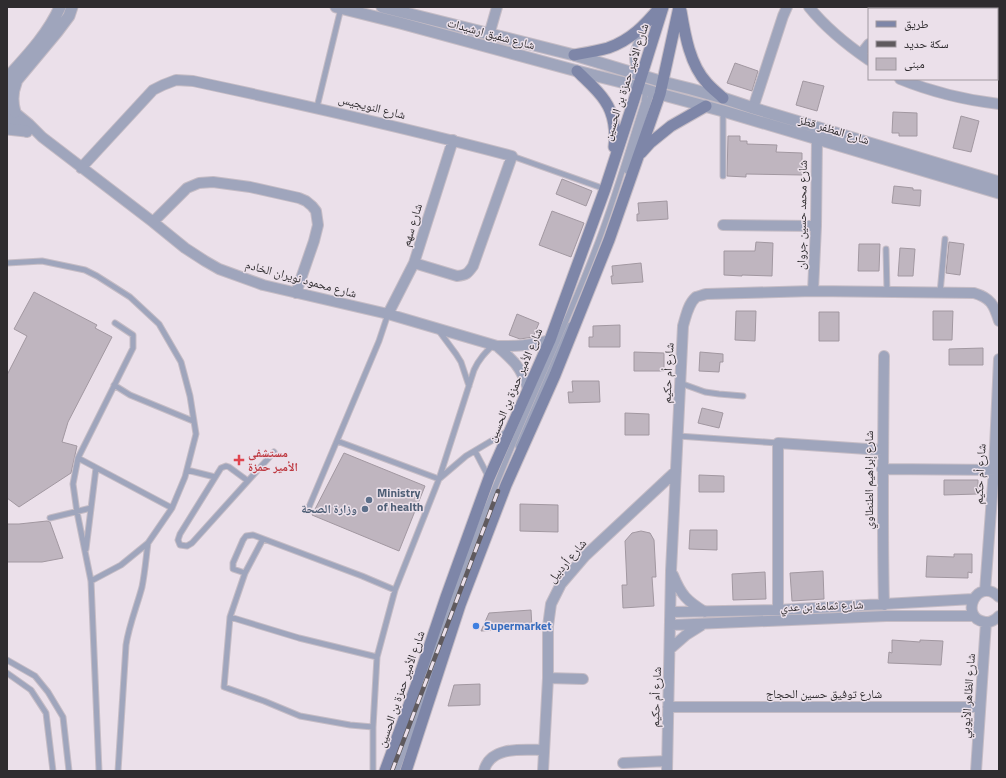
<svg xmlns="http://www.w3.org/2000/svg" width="1006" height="778" font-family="'Titillium Web','Noto Naskh Arabic',sans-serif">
<rect width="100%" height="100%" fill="#ebe0ea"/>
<path fill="#bfb5bf" stroke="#a298a1" d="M 735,63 L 758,71 L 752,91 L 727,83 Z
M 803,81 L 824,86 L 817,111 L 796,105 Z
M 893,112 L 917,113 L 917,136 L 899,136 L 899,133 L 892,133 Z
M 961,116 L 979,121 L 971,152 L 953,148 Z
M 728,136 L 740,136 L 740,141 L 747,141 L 747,144 L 777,145 L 776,152 L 802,153 L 802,175 L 746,174 L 746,177 L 727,176 Z
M 562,179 L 592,191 L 586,206 L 556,194 Z
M 894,186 L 913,188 L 913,190 L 921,190 L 920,206 L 892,203 Z
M 667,201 L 668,219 L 637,221 L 637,214 L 639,214 L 638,203 Z
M 552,211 L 584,223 L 571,257 L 539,245 Z
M 756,242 L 773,243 L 772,276 L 742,275 L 742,276 L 724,275 L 724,251 L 755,251 Z
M 949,242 L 964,244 L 960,275 L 946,273 Z
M 859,244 L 880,244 L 879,271 L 858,271 Z
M 900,248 L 915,249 L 913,276 L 898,276 Z
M 641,263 L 643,282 L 612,284 L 611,276 L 613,276 L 612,266 Z
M 34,292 L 97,325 L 95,328 L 112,337 L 68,422 L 62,442 L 77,446 L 71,473 L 19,507 L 7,498 L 7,375 L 27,336 L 14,329 Z
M 736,311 L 756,311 L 755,341 L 735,340 Z
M 933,311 L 953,311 L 952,340 L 933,340 Z
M 819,312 L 839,312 L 839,341 L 819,341 Z
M 517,314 L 539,323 L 533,337 L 520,339 L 509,335 Z
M 620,325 L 620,347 L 589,347 L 589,337 L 593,337 L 593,326 Z
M 983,348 L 983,365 L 949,365 L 949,349 Z
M 634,352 L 664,353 L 664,371 L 634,371 Z
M 700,352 L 723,354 L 723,362 L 720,362 L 719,372 L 699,371 Z
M 572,381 L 599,381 L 600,402 L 569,403 L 568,392 L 573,392 Z
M 702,408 L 723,413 L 719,428 L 698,423 Z
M 625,413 L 649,414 L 649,435 L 625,435 Z
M 344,453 L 425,486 L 399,551 L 312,515 Z
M 699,475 L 724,476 L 724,492 L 699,492 Z
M 944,480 L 978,480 L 978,494 L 944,495 Z
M 520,504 L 558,505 L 558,532 L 520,531 Z
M 47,521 L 50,522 L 63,558 L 42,562 L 7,562 L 7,524 L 19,524 Z
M 690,530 L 717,530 L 717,550 L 689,549 Z
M 641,531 L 650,533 L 654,540 L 656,577 L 652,577 L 654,606 L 623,608 L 622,585 L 627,585 L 625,541 L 632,533 Z
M 954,554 L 972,554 L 972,573 L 968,572 L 968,578 L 926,577 L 927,556 L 954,557 Z
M 823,571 L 824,599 L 792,601 L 790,573 Z
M 765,572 L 766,599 L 733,600 L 732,574 Z
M 531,610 L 532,628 L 481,631 L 489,613 Z
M 892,640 L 920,642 L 920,640 L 943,641 L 941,665 L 888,663 L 889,652 L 892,653 Z
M 480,684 L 480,705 L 448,706 L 454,685 Z"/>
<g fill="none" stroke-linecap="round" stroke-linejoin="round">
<g stroke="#c5bcc5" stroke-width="7">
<path id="service" d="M 638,72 C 627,60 635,44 642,32
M 317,107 L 341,8
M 723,112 L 723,176
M 512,156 L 605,189
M 627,171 L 652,91
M 886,249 L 887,292
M 7,263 L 42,261 L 85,270 L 97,276 L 130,297 L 159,324 L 181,362 L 190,396 L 196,434 L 185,477 L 172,508 L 148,543 L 121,565 L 91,581
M 940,293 L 945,239
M 439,331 L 456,354 L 461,362 L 469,386
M 680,383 L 705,392 L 719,394 L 743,396
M 114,385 L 130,395 L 193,421
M 678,436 L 778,443
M 337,441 L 439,479 L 474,370 C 479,359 485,353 493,345
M 518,446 L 570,325
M 475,451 L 488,476
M 78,458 L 172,508
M 187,470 L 215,477
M 248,481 L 229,467 L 226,466 L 221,468 L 180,534 L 178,540 L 180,545 L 187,546 L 192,543 L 274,452
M 309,507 L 379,341 L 388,314
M 50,518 L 91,508
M 263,539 L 245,573 L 230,617 L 224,687 L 264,701 L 300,716 L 350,725 L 373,727
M 86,549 L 96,468
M 245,573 L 233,569 L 233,563 L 243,540 L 246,536 L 253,535 L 362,576 L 395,590
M 230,617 L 299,638 L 377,657
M 7,660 L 35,676 L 48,692 L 63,717 L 69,771
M 427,671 C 448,610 470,549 494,490 C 526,409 564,331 595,250 C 614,202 628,151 644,102 L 646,89
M 7,673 L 31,690 L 46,713 L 53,771
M 99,771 L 91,581 L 77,512 L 73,484 L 78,458 L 133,348 L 133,335 L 115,323
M 118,771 L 126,645 C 129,625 137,606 142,587 C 145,572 146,558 148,543
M 373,771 L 373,727 L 377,657 L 395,590 L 439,479 L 466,456 L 508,431
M 392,771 L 421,688
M 397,771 L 437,659"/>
</g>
<g stroke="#c5bcc5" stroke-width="12">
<path id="minor" d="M 809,7 C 826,28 847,45 869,60
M 489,35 L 497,7
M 997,40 L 999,41
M 861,54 L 869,44
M 900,79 C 932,92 965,100 999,104
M 7,106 L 29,124 L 42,137 L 153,222 L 185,248 L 205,261 L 219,269 L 263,285 L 388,314 L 497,346 C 516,346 531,346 550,340
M 753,108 L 783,16 L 787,7
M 7,118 L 19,127 L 27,132
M 81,168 L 153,90 L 163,85 L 176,80 L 193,81 C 300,104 407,128 512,156 L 473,266 C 468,273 467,275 457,276 L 414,263
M 153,222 L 187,188 L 199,183 L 213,182 L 250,187 L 299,198 L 306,201 L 312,206 L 316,211 L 318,225 L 314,241 L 296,293
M 723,225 L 816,226
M 813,291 L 816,226 L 817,138
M 388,314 L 414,263 L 453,140
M 497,346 C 514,361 521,367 528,389
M 882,469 L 999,470
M 673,575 C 681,595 687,601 705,612
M 985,591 L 994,470 L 999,359
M 999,597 C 977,575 958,618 985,622 C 991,623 995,620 999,616
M 884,605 C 882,522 883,439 884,356
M 778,610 L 778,443 L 882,450
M 671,612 L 778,610 L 973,599
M 671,625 L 886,616 L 974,616
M 670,649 L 686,635 L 702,625
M 548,678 L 583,679
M 668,707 L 980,707
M 623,763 L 667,761
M 484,771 C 490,745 525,750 544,750
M 543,771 L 548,678 L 548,626 L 551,604 L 561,584 L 585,556 L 676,471
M 667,771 L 671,571 L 683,326 C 686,316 688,304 696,297 C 699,296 703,295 706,294 L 813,291 L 974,293 C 991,298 994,305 999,321
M 976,771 L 986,622"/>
</g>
<g stroke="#c5bcc5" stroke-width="13">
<path id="tertiary" d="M 336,7 L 400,23 L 577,71 L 621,82 L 660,94 L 723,111 L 999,193
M 382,7 L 574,55 L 663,82 L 691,89 L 723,98 L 753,108 L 999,182
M 7,78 C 27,56 48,34 60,7
M 7,92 L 57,32 L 69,16 L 72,7
M 15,112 C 12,102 12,93 16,83
M 7,129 L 26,131"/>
</g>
<g stroke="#c5bcc5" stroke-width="13">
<path id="secondary" d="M 681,11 C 685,35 690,65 707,83 C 712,89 718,93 723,98
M 574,55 C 585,53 597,51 608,48 C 631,40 645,25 660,7
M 577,71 C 586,80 598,90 605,101 C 614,114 616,132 614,147
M 641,153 L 650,143 L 671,126 L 706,106
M 385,771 L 417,683 L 446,597 L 489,478 L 550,340 L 605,189 L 634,100 L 663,7
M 406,771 L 460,605 L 506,485 L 555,375 L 609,240 L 660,94 L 679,7"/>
</g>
<use href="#service" stroke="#9fa5bc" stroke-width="5"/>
<use href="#minor" stroke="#9fa5bc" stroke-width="10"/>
<use href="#tertiary" stroke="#9fa5bc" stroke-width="11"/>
<use href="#secondary" stroke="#7e86a8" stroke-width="11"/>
<g stroke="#5f5a5e" stroke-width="4.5">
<path id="rail" d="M 392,771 L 498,491"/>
</g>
<use href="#rail" stroke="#ebe0ea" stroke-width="3" stroke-dasharray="9" stroke-linecap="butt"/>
</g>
<path fill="#e0444e" stroke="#ebe0ea" stroke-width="1.5" d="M237 454h4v4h4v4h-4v4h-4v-4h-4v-4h4z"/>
<g fill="#5c6f8a" stroke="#ebe0ea" stroke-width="1.5">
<circle cx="369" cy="500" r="4"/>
<circle cx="365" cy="509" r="4"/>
</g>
<circle fill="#3f7fe0" stroke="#ebe0ea" stroke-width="1.5" cx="476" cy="626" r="4"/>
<g text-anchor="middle" stroke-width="3" stroke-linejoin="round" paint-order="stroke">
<g font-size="12" fill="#2f2c2f" stroke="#ebe0ea">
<text transform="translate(491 34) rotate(15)" y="4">شارع شفيق ارشيدات</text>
<text transform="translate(626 82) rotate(-72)" y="4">شارع الأمير حمزة بن الحسين</text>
<text transform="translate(372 107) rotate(14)" y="4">شارع النويجيس</text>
<text transform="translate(834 130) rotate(17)" y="4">شارع المظفر قطز</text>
<text transform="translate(802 215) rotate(-89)" y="4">شارع محمد حسين جروان</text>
<text transform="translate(412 225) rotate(-73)" y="4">شارع سهم</text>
<text transform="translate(301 279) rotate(15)" y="4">شارع محمود نويران الخادم</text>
<text transform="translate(668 373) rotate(-87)" y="4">شارع أم حكيم</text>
<text transform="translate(515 385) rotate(-67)" y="4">شارع الأمير حمزة بن الحسين</text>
<text transform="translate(980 474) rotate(-87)" y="4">شارع أم حكيم</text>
<text transform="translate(869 480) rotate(-90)" y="4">شارع إبراهيم الطنطاوي</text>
<text transform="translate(567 561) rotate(-50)" y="4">شارع أردبيل</text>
<text transform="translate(822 606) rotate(-2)" y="4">شارع ثمامة بن عدي</text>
<text transform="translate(401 689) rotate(-71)" y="4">شارع الأمير حمزة بن الحسين</text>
<text x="824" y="698">شارع توفيق حسين الحجاج</text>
<text transform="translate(968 696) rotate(-86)" y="4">شارع الظاهر الأيوبي</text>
<text transform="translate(656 697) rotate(-88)" y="4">شارع أم حكيم</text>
</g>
<g font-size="12" font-weight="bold" fill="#be3a42" stroke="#ebe0ea" text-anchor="start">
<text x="248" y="457">مستشفى<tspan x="248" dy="14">الأمير حمزة</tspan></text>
</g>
<g font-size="12" font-weight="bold" fill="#4e5e75" stroke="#ebe0ea" text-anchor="start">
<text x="377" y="497">Ministry<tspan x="377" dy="14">of health</tspan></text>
<text x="357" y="513" text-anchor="end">وزارة الصحة</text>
</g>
<g font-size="12" font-weight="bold" fill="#366cbe" stroke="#ebe0ea" text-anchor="start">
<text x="484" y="630">Supermarket</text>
</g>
</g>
<rect width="1006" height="778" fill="none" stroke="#2f2c2f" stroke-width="16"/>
<rect x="868" y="8" width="130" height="72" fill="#ebe0ea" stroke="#a0989f"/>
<rect x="876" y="21" width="20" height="6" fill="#7e86a8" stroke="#a0989f"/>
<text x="904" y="28" font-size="12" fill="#2f2c2f">طريق</text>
<rect x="876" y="41" width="20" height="6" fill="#5f5a5e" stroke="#a0989f"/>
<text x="904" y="48" font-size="12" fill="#2f2c2f">سكة حديد</text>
<rect x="876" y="58" width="20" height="12" fill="#bfb5bf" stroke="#a0989f"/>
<text x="904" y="68" font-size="12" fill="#2f2c2f">مبنى</text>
</svg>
